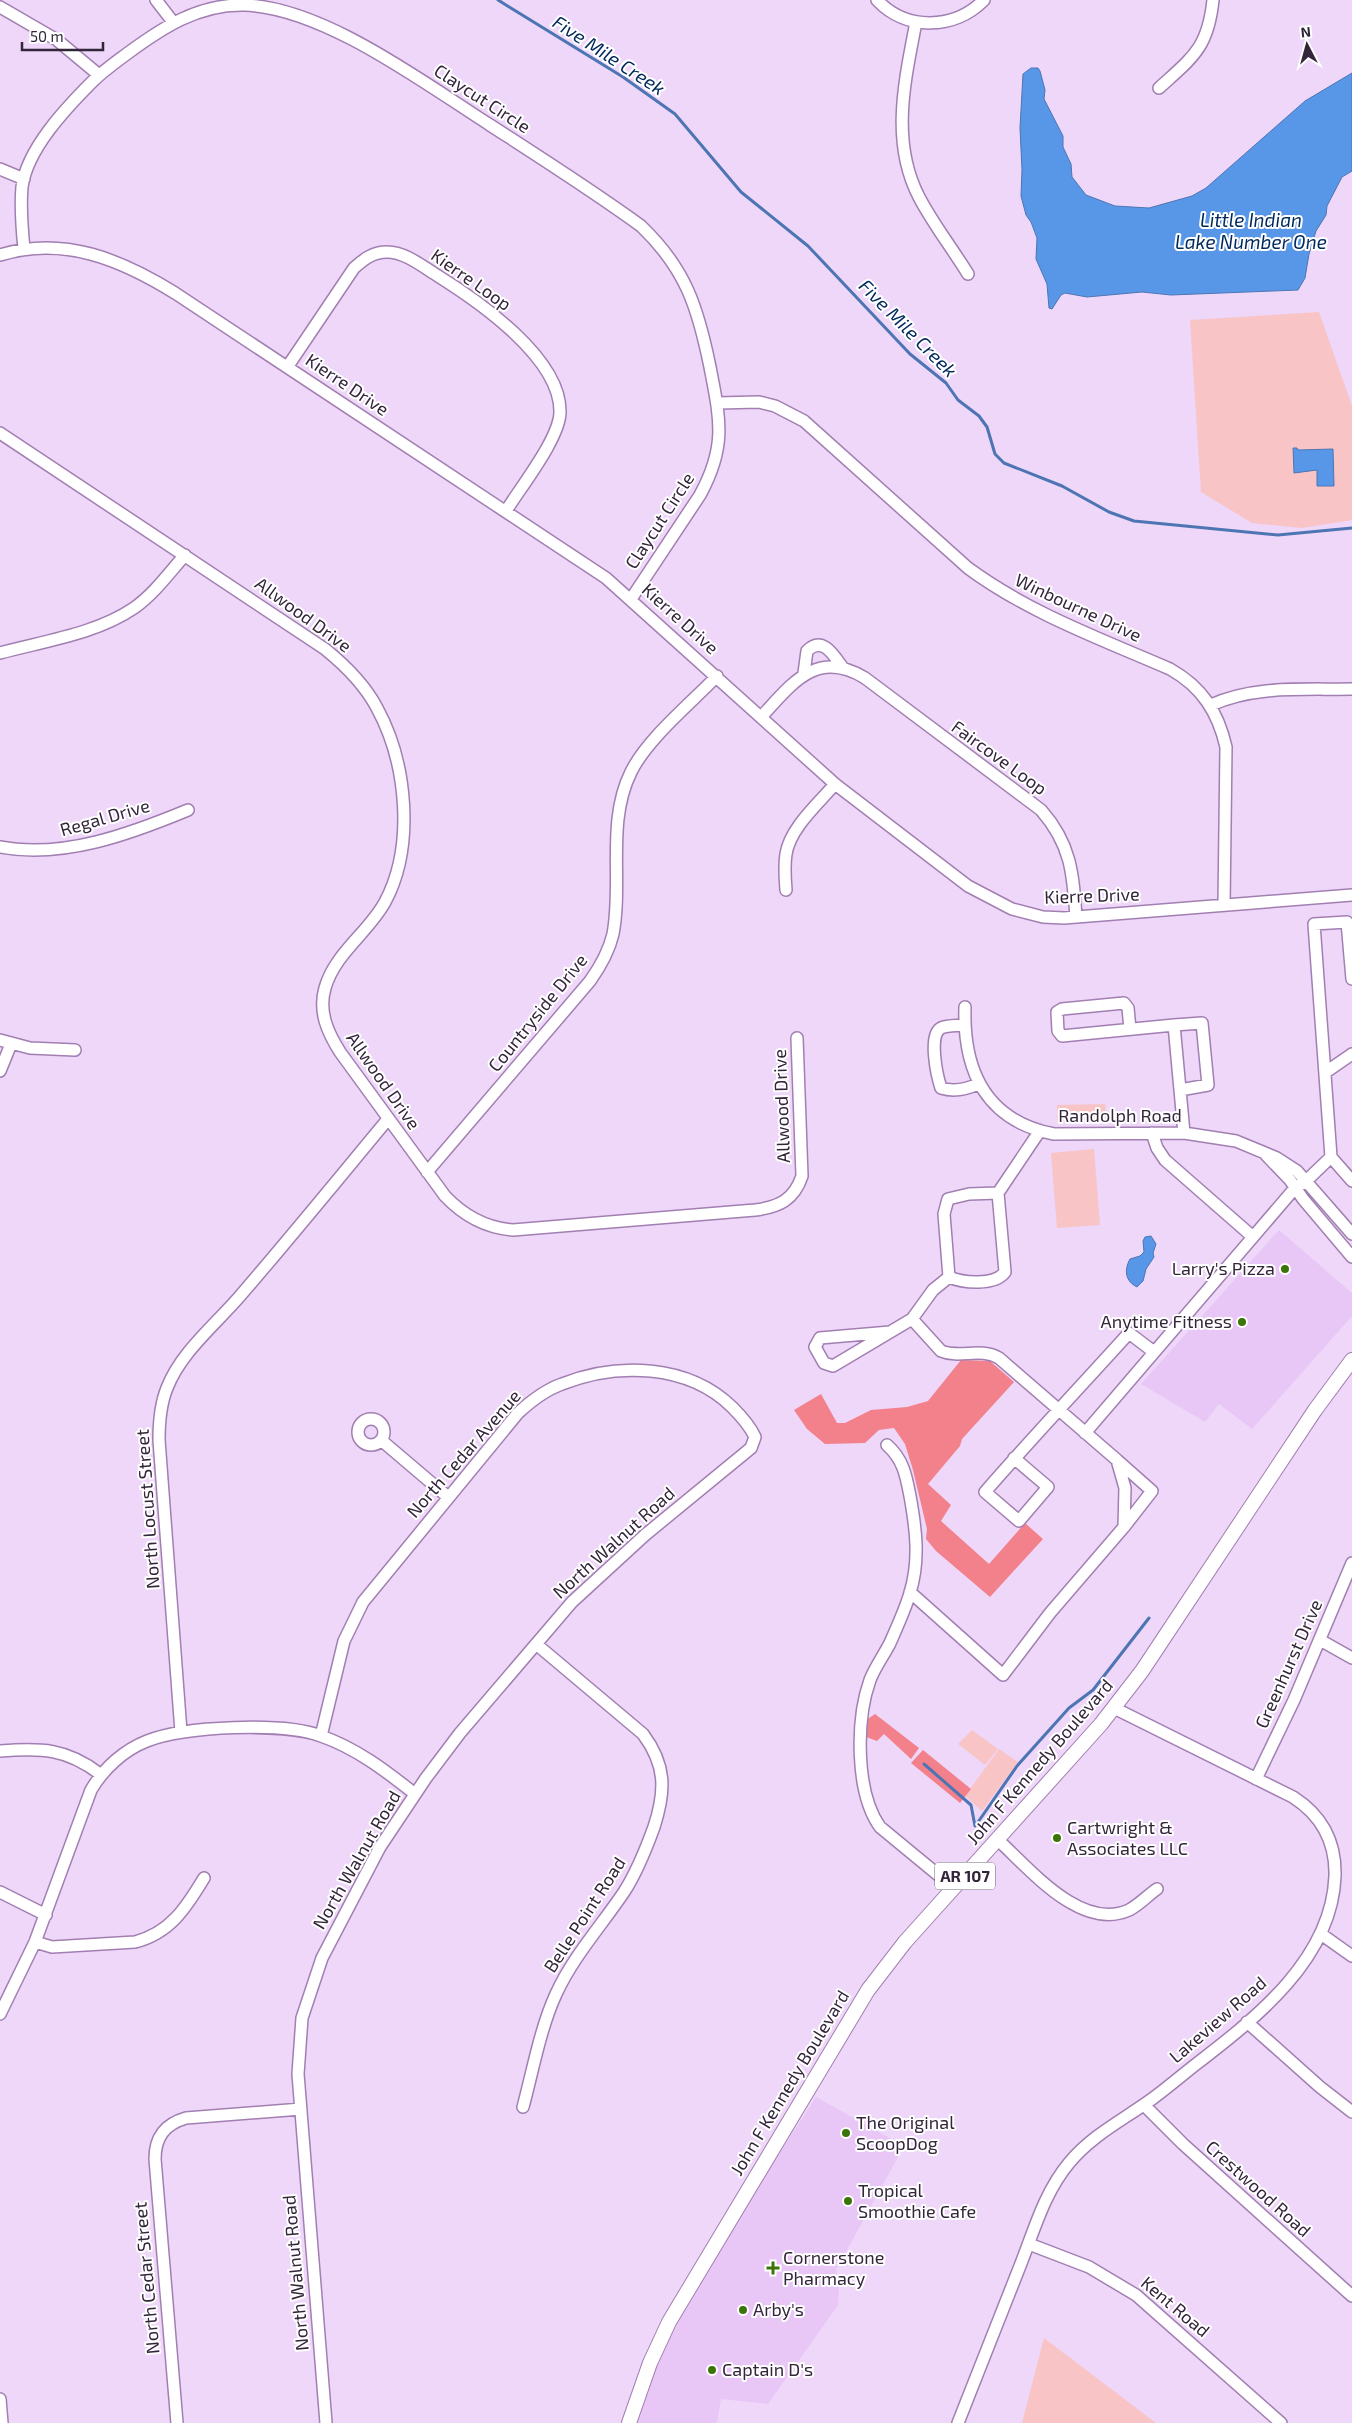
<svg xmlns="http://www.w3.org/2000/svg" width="1352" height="2423" font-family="'Exo 2',sans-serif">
<rect width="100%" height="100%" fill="#eed7f8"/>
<path fill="#e8c7f7" d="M 1279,1230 L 1352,1293 L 1352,1316 L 1252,1429 L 1219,1404 L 1205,1422 L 1141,1384 Z
M 816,2097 L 904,2146 L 836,2270 L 839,2287 L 838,2305 L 768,2404 L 721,2399 L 717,2423 L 629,2423 L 669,2322 Z"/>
<path fill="#f9c4c6" d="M 1319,312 L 1352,406 L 1352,520 L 1302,528 L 1252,523 L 1201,492 L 1190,320 Z
M 1105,1104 L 1107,1119 L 1057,1121 L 1057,1105 Z
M 1094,1149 L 1100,1225 L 1057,1228 L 1051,1153 Z
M 972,1730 L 998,1749 L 985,1765 L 958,1744 Z
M 999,1749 L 1018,1762 L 982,1811 L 965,1796 Z
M 1044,2338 L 1156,2423 L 1022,2423 Z"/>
<path fill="#f2818c" d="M 961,1360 L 990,1361 L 1014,1382 L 962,1439 L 960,1446 L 928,1484 L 951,1505 L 941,1521 L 989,1564 L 1025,1523 L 1043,1539 L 990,1597 L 936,1551 L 926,1539 L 927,1529 L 913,1470 L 905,1444 L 894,1428 L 879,1430 L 865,1443 L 825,1444 L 807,1429 L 794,1410 L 821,1394 L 837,1423 L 845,1423 L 871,1410 L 907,1407 L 928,1401 Z
M 875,1714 L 919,1748 L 911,1759 L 884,1734 L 877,1741 L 866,1737 L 866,1720 Z
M 923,1750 L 971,1789 L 960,1803 L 911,1763 Z"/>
<path fill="#5897e8" stroke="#4d75b4" d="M 1031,68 L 1038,68 L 1040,71 L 1045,90 L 1044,99 L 1063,136 L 1063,147 L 1071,164 L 1072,177 L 1086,195 L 1115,206 L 1149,208 L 1192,196 L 1206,188 L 1305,101 L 1352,73 L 1352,171 L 1342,177 L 1327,206 L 1326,215 L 1316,231 L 1309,254 L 1305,278 L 1298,290 L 1171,295 L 1142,292 L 1087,297 L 1065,293 L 1061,295 L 1052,309 L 1049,308 L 1047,284 L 1036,259 L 1037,238 L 1031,222 L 1026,215 L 1021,196 L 1022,170 L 1020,128 L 1023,74 Z
M 1293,448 L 1297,448 L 1298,450 L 1333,449 L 1334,486 L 1317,486 L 1317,470 L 1294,473 Z
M 1151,1236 L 1156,1244 L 1153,1253 L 1154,1257 L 1146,1269 L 1143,1281 L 1137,1287 C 1125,1281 1124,1270 1130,1259 L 1140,1256 L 1144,1252 L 1143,1241 L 1145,1237 Z"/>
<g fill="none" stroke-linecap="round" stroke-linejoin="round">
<path stroke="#4d75b4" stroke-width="3" d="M 498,0 L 623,77 L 675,114 L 741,192 L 808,246 L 910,354 L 946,383 L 958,400 L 979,416 L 987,427 L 995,454 L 1004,463 L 1062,486 L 1109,512 L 1134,521 L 1278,535 L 1352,528
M 924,1764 L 971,1805 L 975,1826
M 976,1825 L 1017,1766 L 1069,1708 L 1093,1690 L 1149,1618"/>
<g stroke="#a27fb2" stroke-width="14">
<path id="minor" d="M 156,0 L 173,22
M 877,0 C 906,31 954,30 984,0
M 0,7 L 57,40 L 99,75
M 916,22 C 905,80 890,141 919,197 C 933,224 952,248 968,274
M 1159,88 C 1193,57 1208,48 1213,0
M 0,169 L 24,179
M 24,249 C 22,229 20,208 22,187 C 27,149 66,108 92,82 C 103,71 116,62 128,53 C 162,28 198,4 244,5 C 323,7 424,83 490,125 C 541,158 593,191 641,226 C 686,269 698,308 710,367 C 720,419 727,446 700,495 L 631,599
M 0,255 C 63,235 122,260 175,293 L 606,578 L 835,784 L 968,886 L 1012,909 L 1043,917 L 1064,918 L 1352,895
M 288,366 L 354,268 C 364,259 373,252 387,252 C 405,252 422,266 438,276 C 478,301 561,358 560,412 C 560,438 520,488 506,511
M 718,403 L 759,402 L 775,406 L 804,421 L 968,568 C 1029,613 1101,639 1170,669 C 1202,687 1218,712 1226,747 L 1224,905
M 0,433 L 325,649 C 346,666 365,685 377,708 C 407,763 415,846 385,902 C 368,933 335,953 325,988 C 318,1012 328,1033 340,1052 L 445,1196 C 464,1216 486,1228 513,1230 L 755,1210 C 779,1207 794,1200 802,1176 L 797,1038
M 0,653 C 44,641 96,634 134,608 C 154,594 169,573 185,555
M 804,673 L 807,651 C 823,635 834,656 843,668
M 1211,705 C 1255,685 1305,690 1352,689
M 761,717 C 791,685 816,648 865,678 L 1041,810 C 1071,844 1073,873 1076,917
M 0,847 C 63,859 130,834 188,810
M 786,890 C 785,878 784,866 786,854 C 790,828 818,804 835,784
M 965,1007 C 963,1071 986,1121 1054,1134 L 1184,1133 L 1236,1141 L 1277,1158 L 1297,1171 L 1352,1234
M 964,1025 C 957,1026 948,1025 941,1028 C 928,1035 937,1076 941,1088 C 954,1092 965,1090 978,1084
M 1174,1025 L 1202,1023 L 1208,1085 L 1180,1090
M 1130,1029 L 1128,1008 L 1124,1003 L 1062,1009 L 1057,1012 L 1058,1031 L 1062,1036 L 1174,1025 L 1184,1133
M 0,1040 L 30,1048 L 75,1050
M 0,1071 L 11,1044
M 1326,1072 L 1352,1054
M 1266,1155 L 1290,1180 L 1303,1199 L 1352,1257
M 1331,1157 L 1352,1181
M 427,1172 L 590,981 C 600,967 609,951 613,934 C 623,881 606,822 631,772 C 647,739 690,704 717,676
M 1253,1237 L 1295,1188 L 1306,1181 L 1331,1157 L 1314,924 L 1347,922 L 1352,979
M 949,1277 L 944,1214 L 948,1199 L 969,1194 L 998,1193
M 890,1332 L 820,1338 L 815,1347 L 824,1363 L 833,1366 L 912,1319
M358 1432a13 13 0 1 1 26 0a13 13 0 1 1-26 0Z
M 1085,1433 L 1253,1237 L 1165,1160 L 1157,1148 L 1152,1133
M 381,1440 L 448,1497
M 887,1445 C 903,1459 906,1475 910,1496 C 916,1529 920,1560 910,1593 C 905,1610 897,1627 890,1643 C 884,1655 875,1667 870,1680 C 856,1719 855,1792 880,1827 L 954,1888
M 1014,1458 L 1048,1487 L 1019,1521 L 985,1492 C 1032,1438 1081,1386 1129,1333 L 1154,1352
M 1117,1460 L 1152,1491 L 1124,1527
M 910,1592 L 1003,1675 L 1050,1613 L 1124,1527 L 1125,1488 L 1117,1460 L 999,1358 C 980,1347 960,1359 941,1351 L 912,1319 L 933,1290 L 949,1277 C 963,1283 995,1286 1005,1272 L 998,1193 L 1039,1132
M 1320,1640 L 1352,1658
M 181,1732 L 159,1440 C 159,1423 160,1405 167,1388 C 181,1352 215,1325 240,1296 C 290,1238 339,1178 388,1119
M 321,1736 L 344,1641 L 363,1602 L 518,1413 C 531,1401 545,1390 562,1384 C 617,1362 688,1364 732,1407 C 741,1416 750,1426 755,1437 L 751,1448 L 645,1535 L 572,1602 L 460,1733 L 426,1778 L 380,1847 L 322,1958 L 302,2018 L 298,2074 L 326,2423
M 0,1751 C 41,1748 66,1748 100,1774
M 1256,1779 L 1294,1700 L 1352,1563
M 998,1840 C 1029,1868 1081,1932 1129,1910 C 1139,1905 1148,1895 1157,1889
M 0,1892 L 46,1915
M 1321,1934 L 1352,1956
M 35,1942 L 52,1947 L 135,1942 C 170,1933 186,1908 204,1878
M 0,2014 L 35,1942 L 91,1790 C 104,1768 124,1750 147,1741 C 184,1726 284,1722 321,1736 C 356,1748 386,1771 415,1794
M 1247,2022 L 1320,2087 L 1352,2112
M 1144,2105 L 1183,2144 L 1352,2296
M 523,2107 C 533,2070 540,2029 556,1994 C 573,1957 601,1926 624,1892 C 637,1872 646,1849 654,1827 C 666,1790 666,1765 643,1734 L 536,1644
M 1029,2244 L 1089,2267 L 1136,2295 L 1281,2423
M 0,2399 L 2,2423
M 177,2423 L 155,2159 C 155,2137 165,2124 186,2118 L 301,2109
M 958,2423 C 979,2371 999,2318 1020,2266 C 1034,2231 1044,2193 1069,2163 C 1092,2135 1123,2120 1152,2099 C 1167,2088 1181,2076 1195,2065 C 1256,2018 1332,1959 1335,1876 C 1336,1841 1321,1815 1293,1797 L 1114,1708"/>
</g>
<g stroke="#a27fb2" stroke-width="16">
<path id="major" d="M 629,2423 L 650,2363 L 669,2322 L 868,1990 L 905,1942 L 1101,1724 L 1142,1671 L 1315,1410 L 1352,1360"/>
</g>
<use href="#minor" stroke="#fff" stroke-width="11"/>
<use href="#major" stroke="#fff" stroke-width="14"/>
</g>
<g fill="#3b7508" stroke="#fff" stroke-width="2">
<circle cx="1285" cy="1269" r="5"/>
<circle cx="1242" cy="1322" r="5"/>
<circle cx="1057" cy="1838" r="5"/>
<circle cx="846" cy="2133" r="5"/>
<circle cx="848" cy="2201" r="5"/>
<path d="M770.5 2260.5h5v5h5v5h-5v5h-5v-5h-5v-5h5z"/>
<circle cx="743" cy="2310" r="5"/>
<circle cx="712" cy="2370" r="5"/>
</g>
<g text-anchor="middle" stroke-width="4" stroke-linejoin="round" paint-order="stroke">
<rect fill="#fff" stroke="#706675" stroke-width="1" x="935" y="1862.5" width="60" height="27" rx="4"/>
<g font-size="16" font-weight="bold" fill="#33253a">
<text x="965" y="1882">AR 107</text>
</g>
<g font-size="18" fill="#33253a" stroke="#fff">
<text transform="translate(482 99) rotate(33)" y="6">Claycut Circle</text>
<text transform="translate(471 280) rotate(35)" y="6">Kierre Loop</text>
<text transform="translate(347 385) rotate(34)" y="6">Kierre Drive</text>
<text transform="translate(660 521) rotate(-57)" y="6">Claycut Circle</text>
<text transform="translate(1078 608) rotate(25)" y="6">Winbourne Drive</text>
<text transform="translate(303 615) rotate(36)" y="6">Allwood Drive</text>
<text transform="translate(680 619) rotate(42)" y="6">Kierre Drive</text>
<text transform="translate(999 758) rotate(36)" y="6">Faircove Loop</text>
<text transform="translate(105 818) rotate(-16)" y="6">Regal Drive</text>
<text transform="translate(1092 896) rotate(-2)" y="6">Kierre Drive</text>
<text transform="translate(538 1013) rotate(-51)" y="6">Countryside Drive</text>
<text transform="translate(383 1081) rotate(55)" y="6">Allwood Drive</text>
<text transform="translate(782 1106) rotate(-92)" y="6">Allwood Drive</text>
<text x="1120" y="1122">Randolph Road</text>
<text transform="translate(464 1454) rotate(-49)" y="6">North Cedar Avenue</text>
<text transform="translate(148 1509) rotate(-94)" y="6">North Locust Street</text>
<text transform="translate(614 1543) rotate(-42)" y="6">North Walnut Road</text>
<text transform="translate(1289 1664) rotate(-66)" y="6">Greenhurst Drive</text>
<text transform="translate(1040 1762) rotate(-49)" y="6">John F Kennedy Boulevard</text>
<text transform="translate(357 1860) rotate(-60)" y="6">North Walnut Road</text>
<text transform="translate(585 1915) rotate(-57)" y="6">Belle Point Road</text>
<text transform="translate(1218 2020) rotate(-41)" y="6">Lakeview Road</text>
<text transform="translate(790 2083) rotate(-59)" y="6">John F Kennedy Boulevard</text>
<text transform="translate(1258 2189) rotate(42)" y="6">Crestwood Road</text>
<text transform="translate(296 2273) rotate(-95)" y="6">North Walnut Road</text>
<text transform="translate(147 2278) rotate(-95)" y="6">North Cedar Street</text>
<text transform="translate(1175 2307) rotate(40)" y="6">Kent Road</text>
</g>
<g font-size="18" fill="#33253a" stroke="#fff" text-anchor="start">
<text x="1275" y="1275" text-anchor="end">Larry's Pizza</text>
<text x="1232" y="1328" text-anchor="end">Anytime Fitness</text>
<text x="1067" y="1834">Cartwright &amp;<tspan x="1067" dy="21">Associates LLC</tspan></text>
<text x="856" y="2129">The Original<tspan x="856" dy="21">ScoopDog</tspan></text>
<text x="858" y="2197">Tropical<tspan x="858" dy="21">Smoothie Cafe</tspan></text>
<text x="783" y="2264">Cornerstone<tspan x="783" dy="21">Pharmacy</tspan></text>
<text x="753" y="2316">Arby's</text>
<text x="722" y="2376">Captain D's</text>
</g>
<g font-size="19" font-style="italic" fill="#00295b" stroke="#fff">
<text transform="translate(609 55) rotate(33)" y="7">Five Mile Creek</text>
<text x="1251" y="227">Little Indian<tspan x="1251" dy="22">Lake Number One</tspan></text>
<text transform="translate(908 328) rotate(45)" y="7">Five Mile Creek</text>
</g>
</g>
<g transform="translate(1307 45) rotate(354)" stroke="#ffffff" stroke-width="4" paint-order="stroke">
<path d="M0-4L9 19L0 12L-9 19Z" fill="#33253a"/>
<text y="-8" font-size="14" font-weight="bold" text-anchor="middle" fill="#33253a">N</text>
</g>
<path d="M22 42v8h81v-8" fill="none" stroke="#33253a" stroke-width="2.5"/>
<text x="30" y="42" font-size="15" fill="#33253a" stroke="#ffffff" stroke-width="4" paint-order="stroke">50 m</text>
</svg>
